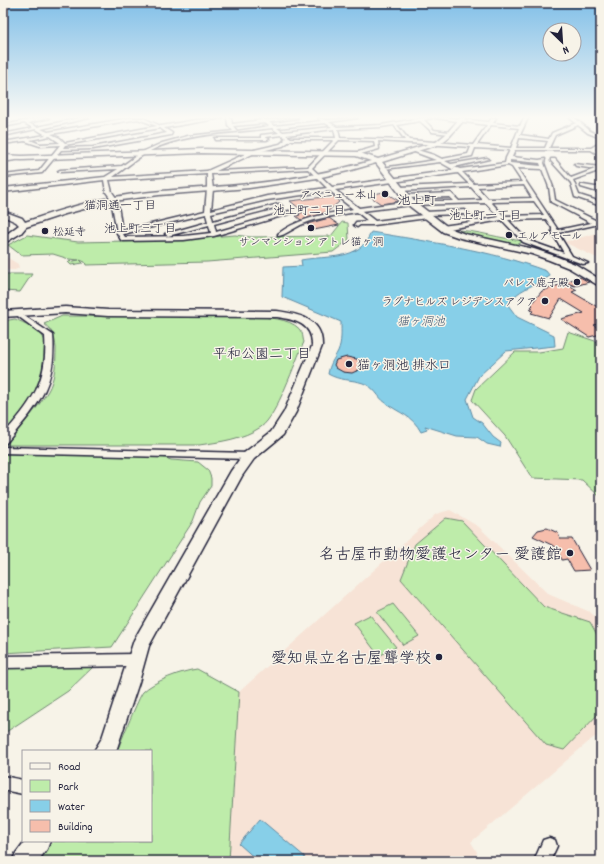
<svg xmlns="http://www.w3.org/2000/svg" width="604" height="864" font-family="Dekko,'Klee One',sans-serif">
<rect width="100%" height="100%" fill="#f7f3e8"/>
<filter id="ink" filterUnits="userSpaceOnUse"><feTurbulence type="fractalNoise" baseFrequency=".025" numOctaves="2"/><feDisplacementMap in="SourceGraphic" scale="8" xChannelSelector="R" yChannelSelector="G"/><feConvolveMatrix kernelMatrix="1 2 1 2 8 2 1 2 1" color-interpolation-filters="sRGB"/></filter>
<g filter="url(#ink)">
<path fill="#f7e3d6" d="M 601,232 L 601,260 L 564,242 Z
M 3,255 L 18,264 L 19,268 L 15,270 L 3,270 Z
M 450,510 L 479,527 L 548,594 L 590,612 L 601,622 L 601,735 L 593,738 L 471,842 L 477,852 L 474,861 L 229,861 L 239,692 L 436,514 Z"/>
<path fill="#beecaa" stroke="#708772" d="M 342,222 L 348,223 L 349,240 L 333,252 L 207,262 L 86,265 L 85,262 L 80,260 L 83,263 L 71,265 L 68,262 L 79,260 L 69,259 L 53,254 L 21,255 L 8,245 L 27,235 L 78,242 L 174,240 L 235,235 L 251,237 L 331,236 Z
M 453,230 C 477,230 500,239 525,241 L 516,245 Z
M 3,274 L 32,274 L 20,292 L 3,291 Z
M 62,316 L 261,317 C 273,318 296,320 302,333 C 303,336 303,340 304,342 C 295,362 277,416 261,427 C 243,439 220,442 199,445 L 6,445 C 19,429 38,408 48,391 C 55,379 56,362 56,348 C 55,338 53,330 44,324 Z
M 15,319 C 24,323 38,328 43,337 C 47,343 46,354 45,361 C 39,394 23,409 3,434 L 3,321 Z
M 568,332 L 601,343 L 601,498 L 582,480 L 532,478 L 505,436 L 472,400 L 476,389 L 515,352 L 539,352 L 563,348 Z
M 3,454 L 154,454 L 171,460 L 198,462 L 208,470 L 211,478 L 211,486 L 200,502 L 193,521 L 112,647 L 3,653 Z
M 446,518 L 462,521 L 544,607 L 590,622 L 601,642 L 601,711 L 564,750 L 546,745 L 401,579 L 415,544 Z
M 393,604 L 419,636 L 403,645 L 377,612 Z
M 370,615 L 396,647 L 379,656 L 354,623 Z
M 3,665 L 94,666 L 68,691 L 3,734 Z
M 197,669 L 239,692 L 229,861 L 34,861 L 54,841 L 151,841 L 151,751 L 117,751 C 121,742 139,696 143,692 C 154,681 182,671 197,669 Z"/>
<path fill="#87cfe8" stroke="#5f8aa3" d="M 371,232 C 430,242 490,250 546,271 L 550,276 C 535,286 516,289 508,305 L 517,317 L 554,335 L 555,346 L 506,351 L 479,376 L 467,399 L 473,417 L 482,423 L 493,437 L 501,443 L 500,447 L 487,444 L 477,437 L 457,436 L 425,426 L 427,430 L 421,432 C 412,415 400,414 386,403 C 377,397 376,388 363,383 C 351,379 340,381 328,374 C 330,363 333,361 338,351 C 342,342 341,332 341,322 L 282,297 L 283,267 L 302,266 L 301,260 C 327,255 360,262 371,232 Z
M 260,819 L 305,857 L 302,861 L 258,861 L 239,844 Z"/>
<path fill="#f6beac" stroke="#22223b" d="M 384,192 L 399,201 L 381,204 L 368,195 Z
M 333,196 L 339,202 L 327,212 L 301,220 L 296,216 L 300,215 L 298,214 L 304,212 L 290,201 Z
M 329,218 L 339,225 L 314,230 L 307,224 Z
M 580,277 L 589,282 L 575,286 L 565,282 Z
M 565,283 L 577,290 L 572,292 L 601,309 L 601,323 L 594,325 L 601,330 L 601,334 L 589,337 L 561,319 L 584,313 L 561,299 L 549,318 L 531,313 L 533,311 L 530,310 L 533,308 L 531,307 L 533,305 L 531,304 L 542,291 Z
M 347,357 L 361,360 L 364,362 L 363,368 L 352,373 L 343,372 L 336,368 L 334,365 L 336,360 Z
M 547,528 L 558,533 L 560,539 L 572,539 L 590,570 L 574,571 L 567,559 L 562,560 L 556,547 L 533,536 L 538,530 Z"/>
<g fill="none" stroke-linecap="round" stroke-linejoin="round">
<g stroke="#22223b" stroke-width="3">
<path id="street" d="M 39,118 L 49,118 L 28,123 L 37,127 L 79,118 L 89,118 L 41,129 L 48,132 L 129,118 L 143,118 L 161,126 L 195,120 L 222,118 L 164,128 L 172,133 L 171,135 L 93,149 L 61,150 L 42,173 L 3,177 L 3,175 L 39,171 L 60,145 L 40,146 L 25,141 L 3,144 L 3,142 L 46,135 L 36,129 L 3,136 L 3,134 L 33,128 L 24,123 L 3,127 L 3,125 ZM 138,119 L 157,126 L 65,143 L 60,138 L 51,134 ZM 160,128 L 167,133 L 93,147 L 63,148 L 65,145 ZM 50,136 L 60,143 L 40,144 L 30,140 Z
M 227,118 L 231,118 L 232,124 L 262,120 L 259,118 L 266,120 L 298,118 L 269,122 L 274,126 L 321,121 L 318,118 L 326,120 L 358,118 L 329,122 L 337,127 L 381,125 L 421,118 L 432,118 L 424,120 L 434,130 L 449,132 L 450,134 L 432,132 L 420,121 L 397,125 L 409,140 L 473,145 L 487,125 L 435,118 L 451,118 L 489,122 L 492,118 L 496,118 L 493,123 L 520,126 L 524,118 L 528,118 L 520,135 L 549,139 L 552,133 L 576,123 L 570,118 L 575,118 L 590,131 L 601,136 L 601,138 L 588,133 L 578,125 L 555,135 L 549,148 L 591,148 L 601,142 L 601,145 L 595,149 L 601,153 L 601,156 L 591,150 L 515,150 L 512,157 L 539,160 L 545,159 L 544,163 L 553,187 L 555,200 L 599,222 L 599,224 L 558,233 L 572,256 L 588,263 L 583,264 L 523,242 L 502,220 L 442,230 L 439,228 L 442,226 L 471,222 L 464,214 L 429,215 L 427,218 L 374,225 L 360,225 L 357,227 L 354,225 L 356,222 L 368,221 L 357,212 C 339,215 320,217 303,224 C 297,226 282,237 278,236 L 278,234 C 299,217 328,214 353,209 L 330,191 L 267,200 L 211,213 L 213,221 L 279,204 L 282,206 L 214,224 L 216,232 L 289,211 L 292,213 L 214,236 L 184,240 L 123,241 L 121,240 L 117,233 L 111,199 L 106,192 L 104,180 L 3,192 L 3,188 L 105,177 L 118,169 L 60,172 L 58,171 L 60,170 L 122,166 L 140,153 L 162,143 L 188,136 L 233,131 L 228,125 ZM 265,123 L 269,126 L 237,131 L 233,126 ZM 325,123 L 332,127 L 283,132 L 277,128 ZM 394,125 L 405,140 L 340,138 L 338,129 L 381,127 ZM 491,125 L 519,128 L 511,148 L 477,145 ZM 272,128 L 279,133 L 261,135 L 261,138 L 215,138 L 216,140 L 267,140 L 269,139 L 265,137 L 282,135 L 286,138 L 284,139 L 285,140 L 280,144 L 254,150 L 207,171 L 113,177 C 127,167 139,156 154,149 C 187,133 236,133 272,128 ZM 334,129 L 336,138 L 291,138 L 286,135 ZM 519,138 L 548,141 L 545,148 L 516,148 ZM 291,140 L 334,140 L 308,167 L 216,171 L 257,152 L 283,146 ZM 339,140 L 374,141 L 375,147 L 355,153 L 357,155 L 379,149 L 378,141 L 471,147 L 468,154 L 442,159 L 434,155 L 414,149 L 412,151 L 436,160 L 382,168 L 384,169 L 440,162 L 454,170 L 332,187 L 312,168 ZM 475,148 L 510,150 L 506,158 L 505,163 L 460,169 L 454,167 L 489,159 L 487,158 L 451,164 L 445,161 L 472,156 ZM 510,160 L 540,163 L 541,166 L 510,163 ZM 508,165 L 512,167 L 522,182 L 474,184 L 462,172 ZM 517,168 L 542,169 L 549,187 L 551,202 L 591,223 L 558,230 ZM 308,169 L 327,188 L 267,196 L 211,210 L 213,189 L 211,174 ZM 458,173 L 469,184 L 400,187 L 397,189 L 400,191 L 471,187 L 483,200 L 459,201 L 451,193 L 406,195 L 404,196 L 404,198 L 450,197 L 454,201 L 411,201 L 359,208 L 335,190 ZM 207,174 L 207,189 L 205,211 L 122,231 L 117,199 L 112,192 L 109,180 ZM 524,185 L 532,198 L 488,199 L 477,187 ZM 534,201 L 544,215 L 504,216 L 491,202 ZM 486,203 L 499,217 L 476,221 L 465,210 L 425,212 L 423,213 L 423,215 L 375,221 L 362,211 L 411,205 ZM 206,214 L 208,222 L 165,234 L 168,236 L 209,225 L 211,233 L 184,236 L 125,237 L 123,234 ZM 546,219 L 552,228 L 552,232 L 564,253 L 527,240 L 508,220 Z
M 19,157 L 21,159 L 3,162 L 3,160 Z
M 551,159 L 555,159 L 571,178 L 595,169 L 576,166 L 574,164 L 601,167 L 601,170 L 573,180 L 579,195 L 601,202 L 601,206 L 575,197 L 571,183 L 551,161 Z
M 583,185 L 595,187 L 601,186 L 601,193 L 581,187 L 581,185 Z
M 17,311 L 53,335 C 57,386 37,406 6,443 L 3,444 L 3,435 C 32,402 48,382 45,336 L 15,314 L 15,312 Z
M 3,447 L 249,453 L 254,456 L 249,459 L 3,453 Z
M 135,654 L 140,656 L 141,660 L 140,664 L 135,666 L 3,668 L 3,656 Z
M 3,776 L 23,780 L 23,794 L 3,790 Z
M 549,838 L 555,840 L 557,846 L 550,861 L 534,861 L 543,840 Z"/>
</g>
<g stroke="#22223b" stroke-width="3">
<path id="secondary" d="M 460,118 L 466,118 L 450,136 L 440,144 L 382,162 L 414,201 L 449,228 L 465,234 L 534,249 L 555,256 L 575,264 L 601,280 L 601,287 L 569,268 L 549,260 L 532,254 L 460,238 L 443,232 L 408,205 L 376,163 L 348,171 L 317,178 L 249,188 L 159,195 L 114,201 L 65,214 L 26,227 L 21,233 L 3,244 L 3,237 L 19,225 L 16,222 L 3,216 L 3,211 L 22,218 L 25,222 C 54,212 85,202 115,197 C 159,189 204,189 248,184 C 290,180 331,172 371,161 L 356,156 L 202,153 L 22,160 L 3,159 L 3,155 L 22,156 L 202,149 L 357,152 L 378,159 L 436,142 L 446,134 Z
M 65,307 L 108,310 L 277,311 C 299,314 323,319 322,346 L 296,412 L 283,435 L 254,459 L 242,476 L 149,646 L 139,682 L 116,751 L 94,751 L 102,738 L 134,640 L 231,471 L 244,453 L 271,432 L 284,412 L 312,346 C 313,324 296,320 277,317 L 108,316 L 65,313 L 3,317 L 3,311 Z
M 25,841 L 50,841 L 47,849 L 38,861 L 12,861 L 16,853 Z"/>
</g>
<use href="#street" fill="#f7f3e8" fill-rule="evenodd"/>
<use href="#secondary" fill="#f7f3e8" fill-rule="evenodd"/>
</g>
</g>
<linearGradient id="sky" x2="0" y2="1"><stop stop-color="#81bfe8"/><stop offset="0.49" stop-color="#fbfaf5"/><stop offset="1" stop-color="#fbfaf5" stop-opacity="0"/></linearGradient>
<rect width="604" height="239" fill="url(#sky)"/>
<g fill="#22223b" stroke="#f7f3e8" stroke-width="1.5">
<circle cx="385" cy="194" r="4"/>
<circle cx="311" cy="228" r="4"/>
<circle cx="45" cy="231" r="4"/>
<circle cx="509" cy="235" r="4"/>
<circle cx="577" cy="282" r="4"/>
<circle cx="545" cy="301" r="4"/>
<circle cx="349" cy="364" r="4"/>
<circle cx="570" cy="553" r="4"/>
<circle cx="439" cy="657" r="4"/>
</g>
<g text-anchor="middle" stroke-width="3" stroke-linejoin="round" paint-order="stroke">
<g font-size="11" fill="#22223b" stroke="#f7f3e8" text-anchor="end">
<text x="377" y="198">アベニュー本山</text>
<text x="53" y="235" text-anchor="start">松延寺</text>
<text x="517" y="239" text-anchor="start">エルアモール</text>
<text x="311" y="245" text-anchor="middle">サンマンション アトレ猫ヶ洞</text>
<text x="569" y="286">パレス鹿子殿</text>
<text x="537" y="305">ラグナヒルズ レジデンスアクア</text>
</g>
<g font-size="12" fill="#22223b" stroke="#f7f3e8">
<text x="120" y="209">猫洞通一丁目</text>
<text x="309" y="214">池上町二丁目</text>
<text x="485" y="219">池上町一丁目</text>
<text x="140" y="232">池上町三丁目</text>
</g>
<g font-size="12" font-style="italic" fill="#40566f" stroke="#f7f3e8">
<text x="421" y="325">猫ヶ洞池</text>
</g>
<g font-size="13" fill="#22223b" stroke="#f7f3e8">
<text x="417" y="204">池上町</text>
</g>
<g font-size="13" fill="#22223b" stroke="#f7f3e8" text-anchor="start">
<text x="357" y="369">猫ヶ洞池 排水口</text>
</g>
<g font-size="14" fill="#22223b" stroke="#f7f3e8">
<text x="262" y="358">平和公園二丁目</text>
</g>
<g font-size="16" fill="#22223b" stroke="#f7f3e8" text-anchor="end">
<text x="562" y="559">名古屋市動物愛護センター 愛護館</text>
<text x="431" y="663">愛知県立名古屋聾学校</text>
</g>
</g>
<rect width="604" height="864" fill="none" stroke="#f7f3e8" stroke-width="16"/>
<rect x="8" y="8" width="588" height="848" fill="none" stroke="#22223b" stroke-width="1.5" filter="url(#ink)"/>
<rect x="22" y="750" width="130" height="92" fill="#f7f3e8" stroke="#a29fa3"/>
<rect x="30" y="763" width="20" height="6" fill="#f7f3e8" stroke="#a29fa3"/>
<text x="58" y="770" font-size="12" fill="#22223b">Road</text>
<rect x="30" y="780" width="20" height="12" fill="#beecaa" stroke="#a29fa3"/>
<text x="58" y="790" font-size="12" fill="#22223b">Park</text>
<rect x="30" y="800" width="20" height="12" fill="#87cfe8" stroke="#a29fa3"/>
<text x="58" y="810" font-size="12" fill="#22223b">Water</text>
<rect x="30" y="820" width="20" height="12" fill="#f6beac" stroke="#a29fa3"/>
<text x="58" y="830" font-size="12" fill="#22223b">Building</text>
<g transform="translate(562 42) rotate(155)"><circle r="19" fill="#f7f3e8" stroke="#a29fa3"/>
<path d="M0-3L7 15L0 10L-7 15Z" fill="#22223b"/>
<text y="-6" font-size="11" font-weight="bold" text-anchor="middle" fill="#22223b">N</text>
</g>
</svg>
